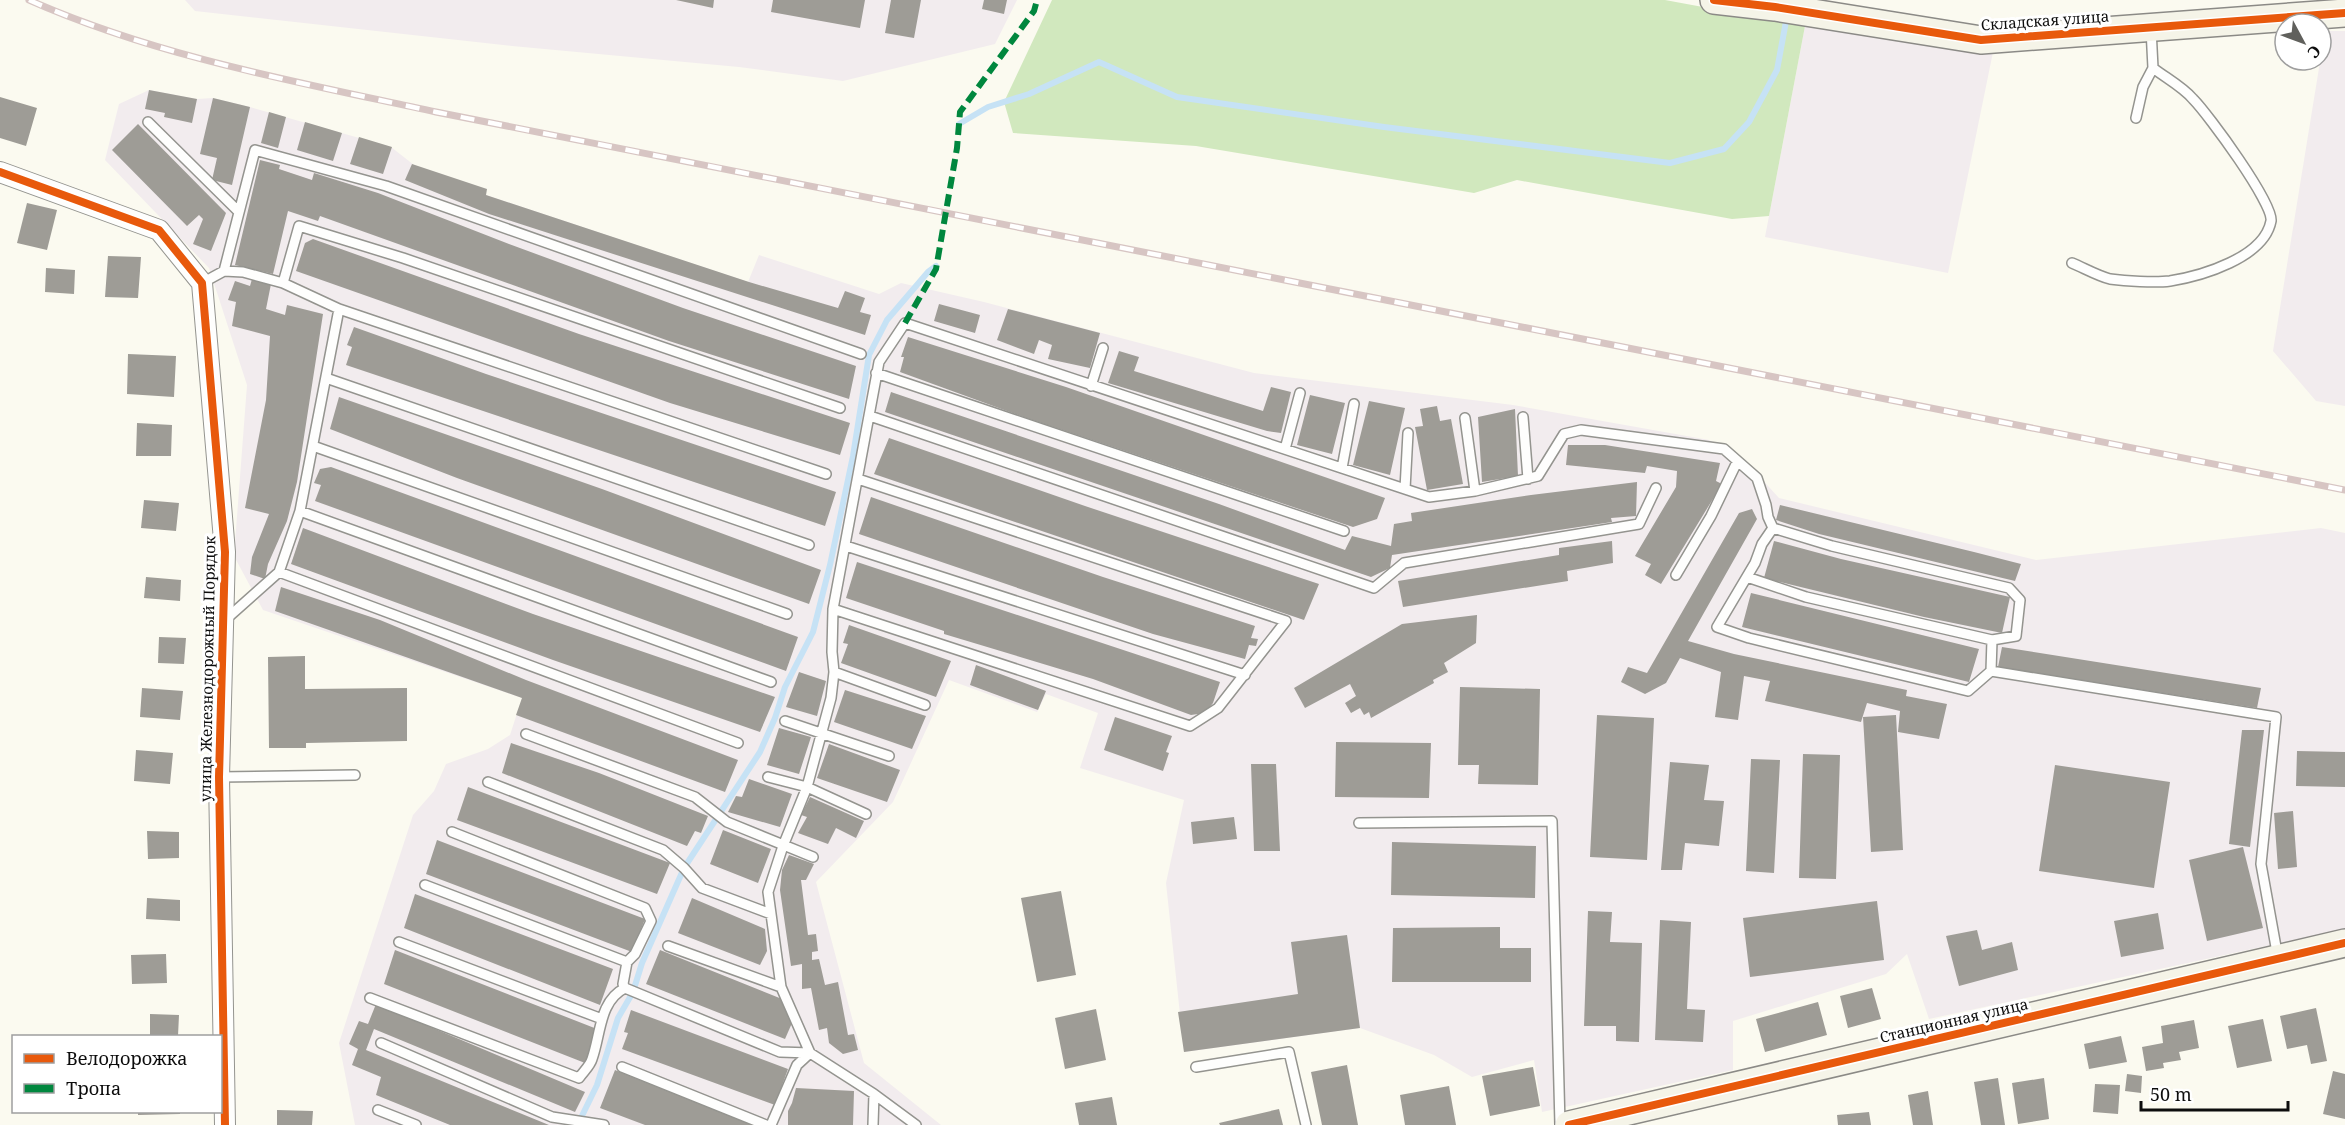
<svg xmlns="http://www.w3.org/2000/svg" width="2345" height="1125" font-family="'Noto Serif',serif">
<rect width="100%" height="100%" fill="#fbfaf0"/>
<path fill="#f2ecee" d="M 185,0 L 1017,0 L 995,44 L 843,81 L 739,67 L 512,46 L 195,11 Z
M 1805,26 L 1993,52 L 1948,273 L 1765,237 Z
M 2325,31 L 2345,31 L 2345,406 L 2316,401 L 2273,351 Z
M 149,90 L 197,99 L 213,98 L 250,107 L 391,147 L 414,165 L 486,195 L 748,282 L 759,255 L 879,294 L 901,283 L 984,302 L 1254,373 L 1513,405 L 1709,440 L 1724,449 L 1737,462 L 1748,464 L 1779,498 L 2036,560 L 2321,528 L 2345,533 L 2345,929 L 1929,1019 L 1907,954 L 1886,974 L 1733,1021 L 1733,1070 L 1542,1112 L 1534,1060 L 1472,1077 L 1434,1055 L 1360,1028 L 1184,1052 L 1166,883 L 1184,800 L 1080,768 L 1098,713 L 1046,694 L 1037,712 L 949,680 L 893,802 L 816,882 L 864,1063 L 941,1125 L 355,1125 L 339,1043 L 413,815 L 434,791 L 446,764 L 488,749 L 510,735 L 522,698 L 263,610 L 234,556 L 247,385 L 209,268 L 105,160 L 119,104 Z"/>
<path fill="#d1e8be" d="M 1052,0 L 1665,0 L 1805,26 L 1769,216 L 1732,219 L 1517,180 L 1474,193 L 1196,146 L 1013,133 L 1004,102 Z"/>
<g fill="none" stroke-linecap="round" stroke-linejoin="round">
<path stroke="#c6e2f5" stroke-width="6" d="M 959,124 L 988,107 L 1029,94 L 1099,62 L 1177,97 L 1384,127 L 1670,163 L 1724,149 L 1749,122 L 1777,70 L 1787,16
M 578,1124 L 597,1085 L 618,1018 L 633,992 L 642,963 L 684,868 L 760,752 L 775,718 L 785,687 L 813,632 L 830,565 L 853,456 L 869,355 L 887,320 L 928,272 L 936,266"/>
</g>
<path fill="#9e9c96" d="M 676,0 L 714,0 L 713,8 Z
M 773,0 L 865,0 L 860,28 L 771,12 Z
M 891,0 L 921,0 L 914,38 L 885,33 Z
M 984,0 L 1007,0 L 1004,14 L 982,9 Z
M 149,90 L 197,99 L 192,123 L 164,117 L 165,113 L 145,109 Z
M 0,97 L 37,108 L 26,146 L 0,138 Z
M 213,98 L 250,107 L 232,185 L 212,180 L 217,158 L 200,154 Z
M 269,112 L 286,117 L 278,148 L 261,143 Z
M 305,122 L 342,133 L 333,161 L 297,150 Z
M 138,124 L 226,213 L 211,251 L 193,244 L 203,219 L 199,215 L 187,226 L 112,150 Z
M 359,137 L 392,147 L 383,174 L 350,164 Z
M 260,160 L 280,165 L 279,169 L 312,180 L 314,173 L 378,193 L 509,244 L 683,308 L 856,366 L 849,399 L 669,341 L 320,216 L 318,221 L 288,211 L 273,274 L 235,265 Z
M 412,164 L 487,189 L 486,195 L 749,282 L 838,308 L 845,291 L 865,298 L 860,312 L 871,315 L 865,335 L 489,214 L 405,180 Z
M 27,203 L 57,210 L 47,250 L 17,243 Z
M 313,239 L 579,334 L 850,423 L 840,455 L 670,403 L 296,271 L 305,243 Z
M 108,256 L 141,257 L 138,298 L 105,297 Z
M 46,268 L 75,270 L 74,294 L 45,292 Z
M 252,279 L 271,284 L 266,309 L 285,315 L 287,305 L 323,314 L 297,482 L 287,521 L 268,564 L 265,579 L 250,574 L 252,557 L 269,514 L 245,508 L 266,400 L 270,336 L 232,326 L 236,302 L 228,300 L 235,281 L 250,286 Z
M 939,304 L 980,315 L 975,333 L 934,321 Z
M 1008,309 L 1100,333 L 1090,368 L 1048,359 L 1052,345 L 1039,340 L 1034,354 L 997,340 Z
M 354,327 L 486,374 L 836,492 L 825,526 L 346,365 L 352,347 L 347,345 Z
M 908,337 L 1066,387 L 1385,498 L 1377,519 L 1353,527 L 1026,418 L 900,372 L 904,357 L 901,357 Z
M 1119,351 L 1139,357 L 1134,371 L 1263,411 L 1271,387 L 1291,392 L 1281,433 L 1267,431 L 1108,383 Z
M 128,354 L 176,356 L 174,397 L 127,394 Z
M 891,392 L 1219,504 L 1345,550 L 1352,536 L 1391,546 L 1394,524 L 1412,521 L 1411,513 L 1531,495 L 1637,482 L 1636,516 L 1611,518 L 1612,522 L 1392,555 L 1390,568 L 1371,577 L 885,412 Z
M 1310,395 L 1345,403 L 1332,454 L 1297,445 Z
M 339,397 L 602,489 L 821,570 L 809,604 L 457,478 L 330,429 Z
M 1369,401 L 1405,408 L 1390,475 L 1353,465 Z
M 1437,406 L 1440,421 L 1451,419 L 1463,484 L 1427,490 L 1415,427 L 1423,426 L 1420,409 Z
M 1515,409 L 1518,476 L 1482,482 L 1478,417 Z
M 137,423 L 172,425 L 171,456 L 136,456 Z
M 889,438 L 1085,506 L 1319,584 L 1304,620 L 874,474 Z
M 1568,445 L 1605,445 L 1720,463 L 1716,481 L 1722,484 L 1661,584 L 1645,575 L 1651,564 L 1635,556 L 1676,487 L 1677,471 L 1647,466 L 1645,473 L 1566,465 Z
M 331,467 L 798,637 L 786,671 L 315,501 L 321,485 L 314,483 L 320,469 Z
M 871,497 L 1103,577 L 1255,626 L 1251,638 L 1258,639 L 1256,646 L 1249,645 L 1245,659 L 1153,634 L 859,534 Z
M 144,500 L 179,503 L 176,531 L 141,528 Z
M 1780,505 L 1974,552 L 2021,564 L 2015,581 L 1819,534 L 1776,520 Z
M 1752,509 L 1757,519 L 1688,641 L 1734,654 L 1907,690 L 1906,696 L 1947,704 L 1939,739 L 1898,732 L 1900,711 L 1867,703 L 1861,722 L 1765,701 L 1770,681 L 1744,676 L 1738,720 L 1715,717 L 1721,672 L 1680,658 L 1666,683 L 1645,694 L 1621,682 L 1628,667 L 1647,673 L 1739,513 Z
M 303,528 L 533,614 L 775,697 L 760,732 L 553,660 L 291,564 Z
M 1612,541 L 1613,563 L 1567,571 L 1568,581 L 1403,607 L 1398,581 L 1559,555 L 1559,548 Z
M 1774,541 L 1841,559 L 2010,597 L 2002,633 L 1924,617 L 1764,578 Z
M 857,562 L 1220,682 L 1213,703 L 1205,713 L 1191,715 L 1093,679 L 944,634 L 944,631 L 846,598 Z
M 146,577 L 181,580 L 180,601 L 144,598 Z
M 281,587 L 380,620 L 526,680 L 738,760 L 725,792 L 516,715 L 522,698 L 275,611 Z
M 1751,593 L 1979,649 L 1969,682 L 1742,627 Z
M 1477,615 L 1476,643 L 1444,663 L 1448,672 L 1433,680 L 1434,683 L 1371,718 L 1369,712 L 1364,715 L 1360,708 L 1351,713 L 1345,703 L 1356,696 L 1350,684 L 1305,708 L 1294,688 L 1402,624 Z
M 849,625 L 951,661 L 936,697 L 841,663 L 848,644 L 843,643 Z
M 159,637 L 186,638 L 184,664 L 158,663 Z
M 2002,647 L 2261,688 L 2257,708 L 1998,667 Z
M 305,656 L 305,689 L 407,688 L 407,741 L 306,743 L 306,748 L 269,748 L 268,657 Z
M 976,665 L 1046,691 L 1038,710 L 970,685 Z
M 799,672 L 826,681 L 817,716 L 786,707 Z
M 1460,687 L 1540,689 L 1538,785 L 1478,784 L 1479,765 L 1458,765 Z
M 142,688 L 183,691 L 180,720 L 140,717 Z
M 845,690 L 926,716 L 912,749 L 834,722 Z
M 1597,715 L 1654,718 L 1647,860 L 1590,857 Z
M 1896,715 L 1903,850 L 1871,852 L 1863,717 Z
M 1115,717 L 1172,736 L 1166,752 L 1169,753 L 1163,771 L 1104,750 Z
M 779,728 L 811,737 L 799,774 L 767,765 Z
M 2242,730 L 2264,730 L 2250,847 L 2229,844 Z
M 1336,742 L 1431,743 L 1429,798 L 1335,797 Z
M 511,743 L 599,773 L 708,816 L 701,833 L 695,831 L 687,846 L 502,773 Z
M 829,744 L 900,770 L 887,802 L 817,778 Z
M 136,750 L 173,753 L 170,784 L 134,781 Z
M 2297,751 L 2345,752 L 2345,787 L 2296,786 Z
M 1803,754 L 1840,755 L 1836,879 L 1799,878 Z
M 1751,759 L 1780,760 L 1774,873 L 1746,871 Z
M 1670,762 L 1709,765 L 1704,800 L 1724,801 L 1719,846 L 1685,843 L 1682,870 L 1661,870 Z
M 1251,764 L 1276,764 L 1280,851 L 1254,851 Z
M 2055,765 L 2170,782 L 2154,888 L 2039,871 Z
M 749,779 L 792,794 L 780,827 L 728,812 L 736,796 L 742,797 Z
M 468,787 L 670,863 L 657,894 L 457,820 Z
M 810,797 L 864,821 L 856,838 L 836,828 L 828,844 L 798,833 L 807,817 L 801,815 Z
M 2293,811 L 2297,867 L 2278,869 L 2274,813 Z
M 1234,817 L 1237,839 L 1193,844 L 1191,822 Z
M 723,830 L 771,849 L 758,883 L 710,864 Z
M 147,831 L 179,832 L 179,858 L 148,859 Z
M 437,840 L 645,919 L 632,952 L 426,874 Z
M 1392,842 L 1536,846 L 1535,898 L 1391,895 Z
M 2243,847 L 2263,928 L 2207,941 L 2189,860 Z
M 789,855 L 814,864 L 806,880 L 801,880 L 808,935 L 816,934 L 818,951 L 812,952 L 812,960 L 819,959 L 825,985 L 838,982 L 848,1035 L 854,1034 L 858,1050 L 843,1054 L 829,1043 L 827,1028 L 819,1030 L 811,988 L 802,989 L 802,964 L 791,966 L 780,890 L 782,870 Z
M 1061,891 L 1076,975 L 1037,982 L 1021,898 Z
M 415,894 L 613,969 L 600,1005 L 404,928 Z
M 147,898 L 180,900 L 180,921 L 146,919 Z
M 692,898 L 765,929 L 767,951 L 760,965 L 678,933 Z
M 1877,901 L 1884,960 L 1750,977 L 1743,918 Z
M 1588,911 L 1612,912 L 1610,942 L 1642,943 L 1639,1042 L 1616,1041 L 1616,1026 L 1584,1026 Z
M 2158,913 L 2164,949 L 2121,957 L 2114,921 Z
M 1660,920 L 1691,922 L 1687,1009 L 1705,1010 L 1703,1042 L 1655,1040 Z
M 1500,927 L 1500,948 L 1531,948 L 1531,982 L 1392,982 L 1393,928 Z
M 1977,930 L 1982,950 L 2012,942 L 2018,970 L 1959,986 L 1946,936 Z
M 1347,935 L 1360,1028 L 1184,1052 L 1178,1012 L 1298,994 L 1291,942 Z
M 395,950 L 597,1029 L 585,1063 L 384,984 Z
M 660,950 L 782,999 L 792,1023 L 785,1039 L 646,984 Z
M 166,954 L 167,983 L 132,984 L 131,955 Z
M 1872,988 L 1881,1019 L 1848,1028 L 1840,996 Z
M 1818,1002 L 1827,1035 L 1765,1052 L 1756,1019 Z
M 376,1004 L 585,1092 L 575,1112 L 374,1029 L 366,1050 L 549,1125 L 450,1125 L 376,1095 L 381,1077 L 352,1065 L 358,1049 L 349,1044 L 359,1021 L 368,1024 Z
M 2316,1008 L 2327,1061 L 2311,1064 L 2307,1045 L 2287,1049 L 2280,1016 Z
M 1096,1009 L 1106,1060 L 1065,1069 L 1055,1018 Z
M 631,1010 L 788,1069 L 775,1105 L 622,1049 L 628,1033 L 624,1032 Z
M 150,1014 L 179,1015 L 178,1036 L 150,1036 Z
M 2263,1019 L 2272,1061 L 2237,1068 L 2228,1026 Z
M 2194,1020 L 2199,1048 L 2179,1052 L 2181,1060 L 2163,1063 L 2164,1068 L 2146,1071 L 2142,1047 L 2163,1043 L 2161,1026 Z
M 2121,1036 L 2127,1062 L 2089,1069 L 2084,1044 Z
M 1347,1065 L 1358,1125 L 1322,1125 L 1311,1072 Z
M 1533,1067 L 1540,1106 L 1490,1116 L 1482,1076 Z
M 615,1070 L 752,1125 L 645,1125 L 600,1108 Z
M 2333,1071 L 2345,1074 L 2345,1119 L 2323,1114 Z
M 2127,1074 L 2142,1076 L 2141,1093 L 2125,1091 Z
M 1998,1078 L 2005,1125 L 1981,1125 L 1974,1082 Z
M 2044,1078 L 2049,1119 L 2018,1124 L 2012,1083 Z
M 2095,1084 L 2120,1085 L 2118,1114 L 2093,1112 Z
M 1449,1086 L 1456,1125 L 1405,1125 L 1400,1095 Z
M 796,1088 L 854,1091 L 853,1125 L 788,1125 L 788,1111 L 792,1103 Z
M 1928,1091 L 1933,1125 L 1913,1125 L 1908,1095 Z
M 1112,1097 L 1117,1125 L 1079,1125 L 1075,1103 Z
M 1279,1109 L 1283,1125 L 1220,1125 L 1219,1123 Z
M 277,1110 L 313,1111 L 312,1125 L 277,1125 Z
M 138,1112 L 180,1112 L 180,1114 L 138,1115 Z
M 1869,1112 L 1871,1125 L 1838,1125 L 1837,1115 Z"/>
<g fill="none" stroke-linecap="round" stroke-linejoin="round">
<g stroke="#94948f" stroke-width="12">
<path id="lane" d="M 2136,118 L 2143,87 L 2153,68 L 2151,29
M 148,122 L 239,212
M 2072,263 C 2084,268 2098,276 2110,279 C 2125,281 2155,283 2170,281 C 2201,276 2264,258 2271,221 C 2274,204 2208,114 2193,99 C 2183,87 2166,78 2153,68
M 224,271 L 243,272 L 283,283
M 202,283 L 224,271 L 255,150 L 386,186 L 861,354
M 339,309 L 826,474
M 876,373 L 1344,531
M 326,378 L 809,545
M 1091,386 L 1103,348
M 870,416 L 1374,588 L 1404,563 L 1639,524 L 1656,488
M 1523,417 L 1528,479
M 1465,418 L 1475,491
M 313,446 L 787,614
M 1285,449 L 1300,393
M 1342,468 L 1354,404
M 1405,489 L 1408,433
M 300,511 L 771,682
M 1773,528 L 1762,544 L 1755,563 L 1717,627 L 1749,638 L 1968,691 L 1991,671
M 846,546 L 1245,675
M 279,572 L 738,743
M 1676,575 L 1711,516 L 1737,462
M 1747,577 L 1806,597 L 1992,640
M 833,609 L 1190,726 L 1218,708 L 1286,621 L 858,479
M 224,621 L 279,572 L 300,511 L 339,309 L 283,283 L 299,226 L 403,258 L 840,408
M 834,672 L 925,705
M 785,721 L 889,756
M 526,734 L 695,797 L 727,822 L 813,857
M 219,777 L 355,775
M 768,777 L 807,787 L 866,814
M 488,782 L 663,850 L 684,868 L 702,888 L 771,914
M 1359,823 L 1552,821 L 1560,1125
M 452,832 L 645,908 L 651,921 L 635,954 L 627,962
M 425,885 L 627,962 L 623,984 L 625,988 L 780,1052 L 810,1053
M 399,942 L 602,1019
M 668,946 L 781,987
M 370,998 L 579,1078 C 583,1072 590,1066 592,1059 C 601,1034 599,1001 625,988
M 381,1043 L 552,1117 L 604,1125
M 622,1067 L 766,1125
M 1196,1067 L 1289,1052 L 1306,1125
M 378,1110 L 416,1125
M 771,1125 L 797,1065 L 810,1053
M 873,1125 L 874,1094
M 916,1125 L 874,1094 L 810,1053 L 781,987 L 768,892 L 783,846 L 807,787 L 831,698 L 834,672 L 832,652 L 833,609 L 879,362 L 905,323 L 1429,497 L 1475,491 L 1538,476 L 1564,434 L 1581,430 L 1724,449 L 1757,478 L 1766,505 L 1768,517 L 1773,528 L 1832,546 L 2009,588 L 2020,600 L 2016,636 L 1992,640 L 1991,671 L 2276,717 L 2261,864 L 2278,958"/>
</g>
<g stroke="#94948f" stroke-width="22">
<path id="street" d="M 0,172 L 159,230 L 202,283 L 225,552 L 219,777 L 225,1125"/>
</g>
<g stroke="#8b8a86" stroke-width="30">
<path id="secondary" d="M 1714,0 L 1775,7 L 1981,40 L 2345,13
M 1569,1125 L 2345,943"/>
</g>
<use href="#lane" stroke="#fefefd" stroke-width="9"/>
<use href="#street" stroke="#fefefd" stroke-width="20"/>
<use href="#secondary" stroke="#f5f4e8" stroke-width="27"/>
<g stroke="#d7c5c3" stroke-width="7">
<path id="rail" d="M 29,0 C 158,57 298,82 436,112 L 2345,490"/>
</g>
<use href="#rail" stroke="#fff" stroke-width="4.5" stroke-dasharray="14" stroke-linecap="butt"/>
<path stroke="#00873e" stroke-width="6" stroke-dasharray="12 6" stroke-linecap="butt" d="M 905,323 L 936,269 L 957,148 L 960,112 L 1034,11 L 1037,0"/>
<g stroke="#fff" stroke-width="11">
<path id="cycleway" d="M 1714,0 L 1775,7 L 1981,40 L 2345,13
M 0,172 L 159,230 L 202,283 L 225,552 L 219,777 L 225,1125
M 1569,1125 L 2345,943"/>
</g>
<use href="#cycleway" stroke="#e8590c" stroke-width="8"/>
</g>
<g text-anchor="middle" stroke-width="6" stroke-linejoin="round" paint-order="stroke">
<g font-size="15" fill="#0d0d0d" stroke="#fff">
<text transform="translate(2045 21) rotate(-4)" y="5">Складская улица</text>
<text transform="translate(208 669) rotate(-89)" y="5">улица Железнодорожный Порядок</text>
<text transform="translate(1954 1021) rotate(-13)" y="5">Станционная улица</text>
</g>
</g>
<rect x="12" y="1035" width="210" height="78" fill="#ffffff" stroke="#9e9e9e" stroke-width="1.5"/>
<rect x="24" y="1054" width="30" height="9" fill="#e8590c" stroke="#9e9e9e" stroke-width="1.5"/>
<text x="66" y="1065" font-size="18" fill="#0d0d0d">Велодорожка</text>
<rect x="24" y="1084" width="30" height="9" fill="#00873e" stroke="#9e9e9e" stroke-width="1.5"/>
<text x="66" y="1095" font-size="18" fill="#0d0d0d">Тропа</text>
<g transform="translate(2303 42) rotate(131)"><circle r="28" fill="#ffffff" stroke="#9e9e9e" stroke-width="1.5"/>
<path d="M0-4.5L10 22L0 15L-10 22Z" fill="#60605c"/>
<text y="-9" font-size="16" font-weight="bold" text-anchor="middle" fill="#0d0d0d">С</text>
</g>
<path d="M2141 1101v9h147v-9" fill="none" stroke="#0d0d0d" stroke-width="3"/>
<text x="2150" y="1101" font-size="18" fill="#0d0d0d" stroke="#ffffff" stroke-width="4.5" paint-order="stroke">50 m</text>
</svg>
